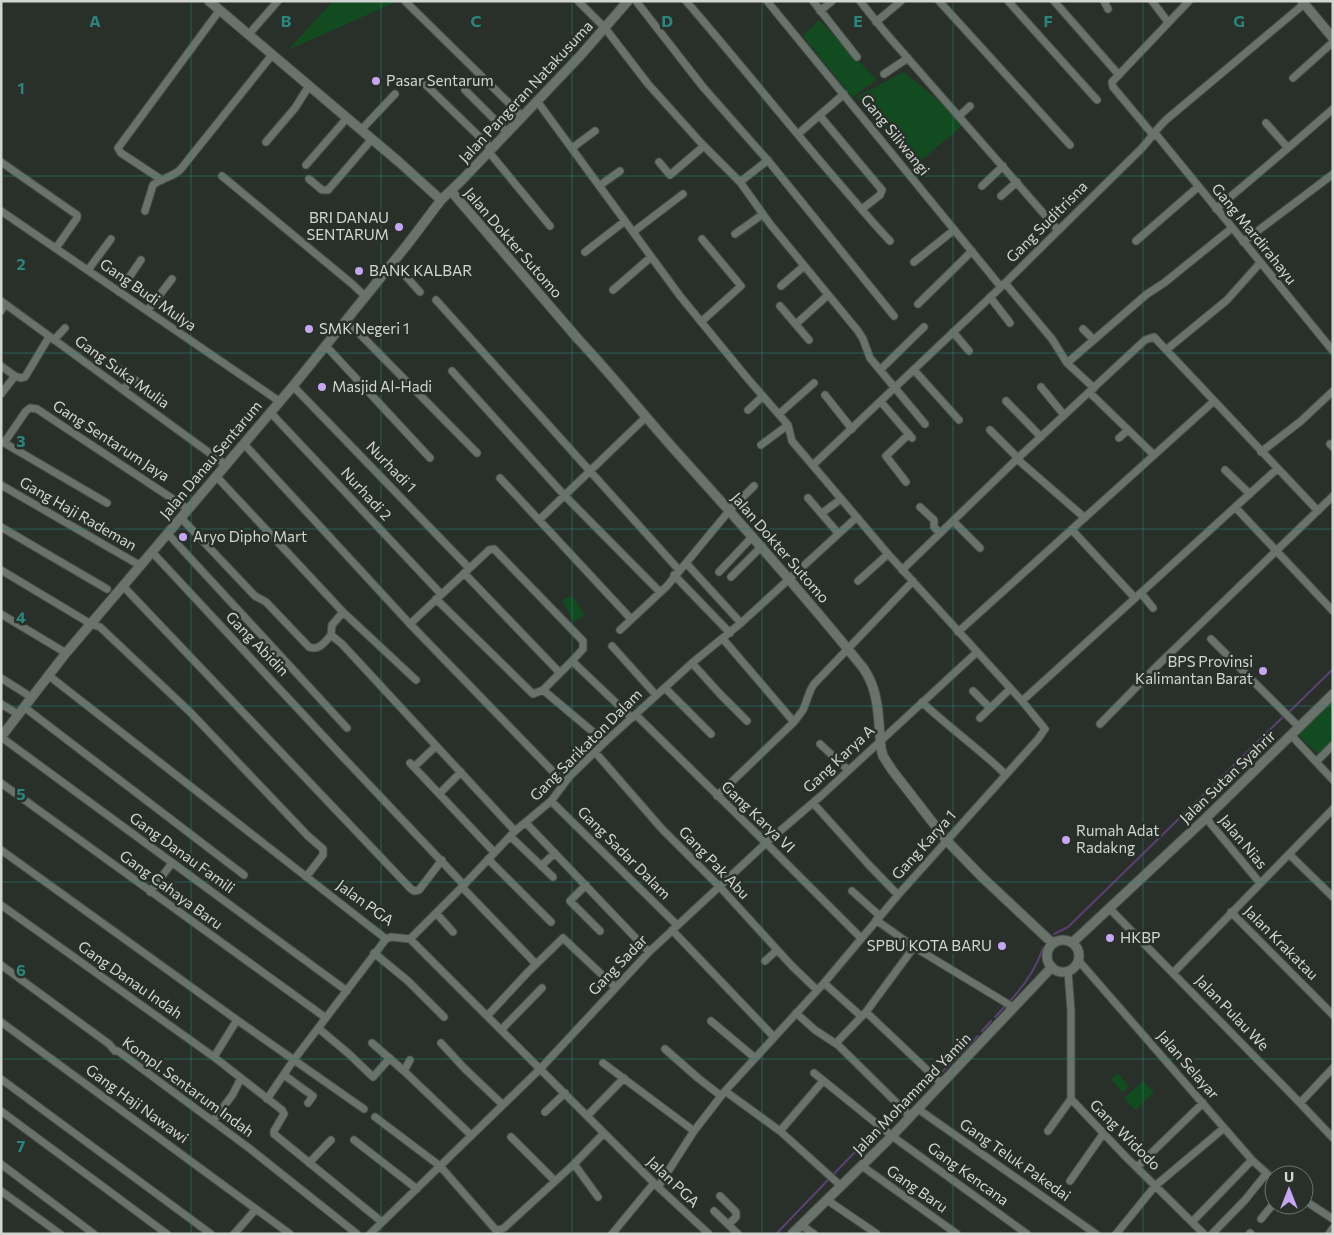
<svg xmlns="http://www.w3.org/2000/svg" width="1334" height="1235" font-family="Commissioner,sans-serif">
<rect width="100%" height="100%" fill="#29302a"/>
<path fill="#134b20" d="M 333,1 L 398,1 L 288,50 Z
M 819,20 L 877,80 L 852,97 L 803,36 Z
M 904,72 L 965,123 L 917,164 L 856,97 Z
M 572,596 L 585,615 L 574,622 L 562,600 Z
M 1333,700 L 1333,743 L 1320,756 L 1298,735 Z
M 1118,1073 L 1129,1087 L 1122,1093 L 1111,1079 Z
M 1143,1081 L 1154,1093 L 1135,1110 L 1124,1098 Z"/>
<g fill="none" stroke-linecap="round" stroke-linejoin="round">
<path stroke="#5c4074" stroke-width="2" d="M 1288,713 L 1333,669
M 1054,934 L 1068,927 L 1284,716
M 1009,1002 C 1025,985 1036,969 1043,948
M 995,1017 L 1006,1005
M 982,1031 L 991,1021
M 937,1077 L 978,1036
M 905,1109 L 934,1080
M 885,1127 L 902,1112
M 776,1234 L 852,1155 L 881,1130"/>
<g stroke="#474d48" stroke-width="9">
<path id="minor" d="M 405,1 L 522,116
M 578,1 L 605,28 L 648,84 L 702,144 L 740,182 L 770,224 L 858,331 L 863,339 L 870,358 L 925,424
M 636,1 L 703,87 L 770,163 L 894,316
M 686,1 C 738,61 787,123 839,183 C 856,203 872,222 890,241
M 767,1 L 1001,287
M 813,1 L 857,57
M 860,1 L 884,31 L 1058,230
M 939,1 L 1070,145
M 1008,1 L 1097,100
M 1054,1 L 1119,75
M 1104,1 L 1108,9
M 1152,1 L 1168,22
M 820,11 L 832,1
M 876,22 L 901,1
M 248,35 L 278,1
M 884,74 L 908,58
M 1293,78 L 1333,42
M 426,85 L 491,148
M 465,90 L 507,132
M 537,101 L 680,296 L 748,379 L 782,418 L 788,425 L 792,441 L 888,554 L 1022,701 L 1045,729 L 1038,739 L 898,895 L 824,983 L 725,1091 L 694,1131 L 658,1187
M 820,116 L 882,190 L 880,195 L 862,209
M 959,116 L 970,106
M 361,130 L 395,94
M 1155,133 L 1333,351
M 798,134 L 844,94
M 1154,136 L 1113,87 L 1112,82 L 1189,1
M 266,142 L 295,108 L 309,86
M 572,148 L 595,131
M 1288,148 L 1333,109
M 488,151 L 550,226
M 1,162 L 77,215 L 77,218 L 56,248
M 659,162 L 670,175 L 704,146
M 306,165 L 347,118
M 222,176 L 351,283 L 365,296
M 309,179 L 322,190 L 328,190 L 372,139
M 162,180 L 121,153 L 118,148 L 219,11
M 740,182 L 768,160
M 599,186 L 620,171
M 982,186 L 1003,166
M 1001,196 L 1017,182
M 1216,209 L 1288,148 L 1266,123
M 1,211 L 279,401
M 145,211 L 153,185 C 160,179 172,177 180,170 L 272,55
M 633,232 L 683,194
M 735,234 L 763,214
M 1136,241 L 1198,187
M 1243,242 L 1333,174
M 585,252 L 625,221
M 393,262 L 420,292
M 914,262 L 954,230
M 88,270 L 111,239
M 1005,283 L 1052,339 L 1067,363 L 1094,388
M 781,286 L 804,266
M 613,290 L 651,257
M 119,292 L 141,260
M 990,297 L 1010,323
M 436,300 L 679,570
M 1,301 L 226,465
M 918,304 L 972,251
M 780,306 L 809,340
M 1,311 L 5,304
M 147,311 L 172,279
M 346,320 L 477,453
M 701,322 L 741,286 L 702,239
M 796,324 L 828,295
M 1083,329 L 1094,340
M 953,332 L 969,351
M 54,340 L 65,328
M 325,345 L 430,458
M 1166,350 L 1227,300 L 1260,263
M 1067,363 L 1147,294 L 1164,283 L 1232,228
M 113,364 L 131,378 L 124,390
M 1,366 L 15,376 L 1,394
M 880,370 L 924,327
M 914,370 L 959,420
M 452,371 L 565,496 L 660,592
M 15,376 L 21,378 L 25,377 L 49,337
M 131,378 L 140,383
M 293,386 L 469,568
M 1041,387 L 1064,415
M 1089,392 L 1154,455
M 825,395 L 852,429
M 1006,401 L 1041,437
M 881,402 L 912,438
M 748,410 L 763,396
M 270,412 L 441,594
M 779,414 L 814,383
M 990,430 L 1018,458
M 1119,438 L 1128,430
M 1,441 L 107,503
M 4,443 L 26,411 L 30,408 L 37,409 L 188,509
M 244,444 L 410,624
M 1330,444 L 1333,447
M 761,445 L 788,425
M 1261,452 L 1301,421 L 1333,391
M 1017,459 L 1085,518
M 813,465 L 1001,287 L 1142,148 C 1151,138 1157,128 1167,119 L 1304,4
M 1225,470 L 1250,494
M 216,476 L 343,612 L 332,625 L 331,635 L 342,644 L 515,831
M 500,478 L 631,619
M 906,482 L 886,456 L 909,434
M 1,485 L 141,566
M 808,498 L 838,533
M 920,507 L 934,520 L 934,527 L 940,533
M 1235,507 L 1333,611
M 822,513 L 841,499
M 181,518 L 255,596 L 266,602 L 309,647 C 319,651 325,642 331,635
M 539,520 L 646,417
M 953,521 L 980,548
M 1,527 L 107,589
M 1072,530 L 1135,598
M 168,534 L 347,728
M 152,552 L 341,755 L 464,885
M 686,563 L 741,623
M 1,570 L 91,624 L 100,627 L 190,712 L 308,836 L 323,849 L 323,855 L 306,877
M 902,570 L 1018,458 L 1145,340 L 1154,337 L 1318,511
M 719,572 L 753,536
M 464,573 L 560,673
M 674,575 L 730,633
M 731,577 L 762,546
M 858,581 L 888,554
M 123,586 L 411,889 L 414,891 L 419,890 L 442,860
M 1141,593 L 1153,608
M 436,599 L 533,694 L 543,690 L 572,661
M 343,612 L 416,680
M 1,614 L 66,653
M 620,630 L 667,586 L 729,511 L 754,486
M 958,632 L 1214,401
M 723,639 L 794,722
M 1211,639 L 1299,727
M 612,646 L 656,695
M 692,663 L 720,694 L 747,721
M 48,675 L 386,939 L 391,937 L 410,939 L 658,1187 L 709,1234
M 1,678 L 31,697
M 665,688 L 711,734
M 543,690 L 605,742
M 973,691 L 990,708
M 1022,701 L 1277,469
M 922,702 C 949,728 979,748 1005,774
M 1,704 L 18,714
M 24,707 L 244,875
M 636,715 L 766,843 L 861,938
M 980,718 L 1010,689
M 1100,724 L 1159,664 L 1333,496
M 1291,735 L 1333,780
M 1,737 L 347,991
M 820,744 L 848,770
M 595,752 L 662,829 L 719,886 L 792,966 L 817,990
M 1316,762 L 1333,745
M 410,763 L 494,852
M 414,767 L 436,746
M 1,783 L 326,1018
M 564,783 L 410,624 L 489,550 L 494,549 L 583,641 L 583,649 L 572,661 L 632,718
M 439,794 L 461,772
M 717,796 L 794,722 L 803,710 L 811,689 L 814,684 L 913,581
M 551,801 L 677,925
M 813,803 L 868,864 L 898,895
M 1206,818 L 1260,883
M 526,823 L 649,952
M 510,836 L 553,877
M 1,850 L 237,1020 L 364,1109
M 1289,854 L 1333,897
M 488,859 L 551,922
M 541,866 L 555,853
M 586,885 L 570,901 L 600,931
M 462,887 L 536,964
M 852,891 L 880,916
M 150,892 L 172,863
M 1,905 L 214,1057 L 282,1110 L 284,1114 L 274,1131 L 274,1134 L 382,1222
M 1110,909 L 1300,1103 L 1333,1138
M 1231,912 L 1333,1015
M 436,913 L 453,932
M 876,920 L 914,947 L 1013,1007
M 672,930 L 774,1037
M 410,939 L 462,887 L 515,831 L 551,801 L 570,776 L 605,742 L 692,663 L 741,623 L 857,517
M 1048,939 L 1055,942
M 374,953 L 408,981 L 444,1017
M 1078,960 L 1252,1160 L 1274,1180
M 765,961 L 777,950
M 1,965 L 109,1044 L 115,1051 L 118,1051 L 249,1148 L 357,1234
M 1068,971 L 1071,1011 L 1071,1099 L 1125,1156 L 1204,1234
M 1173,973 L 1333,809
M 824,983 L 861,1016
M 866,1012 L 942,1084
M 796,1013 L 815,1030 L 838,1045
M 488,1015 L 528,972 L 563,938 L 615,987
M 711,1021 L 755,1058
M 1,1022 L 290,1234
M 318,1028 L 349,1054 L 373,1077 L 390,1058
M 501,1030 L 542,988
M 372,1043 L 404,1071
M 441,1043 L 464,1068 L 502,1104
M 665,1049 L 698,1078 L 721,1096
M 214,1057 L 237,1020
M 410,1060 L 404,1071 L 471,1135
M 603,1063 L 694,1131
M 814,1073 L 892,1136 L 1027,1234
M 284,1075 L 313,1096 L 308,1103
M 1,1079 L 211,1234
M 725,1091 L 780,1131 L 841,1186
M 267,1099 L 293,1061 L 386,939
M 1300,1103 L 1333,1068
M 918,1109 L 1096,1234
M 1,1111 L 167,1234
M 545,1112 L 565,1093
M 587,1116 L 624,1078
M 375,1117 L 440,1166 L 495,1229 L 498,1230 L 504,1228 L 574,1164 L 604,1133
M 911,1117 L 837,1044 L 839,1040 L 866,1012 L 914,947
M 213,1121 L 233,1094 L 241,1078
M 780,1131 L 823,1081
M 1048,1131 L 1071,1099
M 511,1137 L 555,1181
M 354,1140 L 417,1189
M 309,1163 L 331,1140
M 1,1164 L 94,1234
M 574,1164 L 598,1197
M 862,1166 L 957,1234
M 1137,1167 L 1203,1103
M 1070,1181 L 1103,1134
M 1,1191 L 60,1234
M 720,1196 L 736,1212 L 736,1217 L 729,1224
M 827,1200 L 877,1234
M 1304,1200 L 1333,1219
M 714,1211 L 738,1234
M 1261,1219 L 1274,1203
M 1192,1222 L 1252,1160
M 801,1225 L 814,1234
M 1250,1233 L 1251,1234
M 234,1234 L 256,1209
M 370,1234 L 541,1068 L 649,952 L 766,843 L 822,795 L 977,652
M 612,1234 L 654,1183
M 1116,1234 L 1155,1186 L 1224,1128
M 1212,1234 L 1245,1200 L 1266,1174
M 1329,1234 L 1333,1228"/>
</g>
<g stroke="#474d48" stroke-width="11">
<path id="tertiary" d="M 209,1 L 399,162 L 441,200
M 1302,1 L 1333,38
M 451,191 L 578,339 C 611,374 641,412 673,448 C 738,520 803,593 864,669 C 880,693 878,720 881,748 L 883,756 L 892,770 L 947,841 L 983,878 L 1048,939
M 1,737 L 66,653 L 293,386 L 407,245 L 441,200 L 462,180 L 580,56 L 628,1
M1047 956a16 16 0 1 1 32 0a16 16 0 1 1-32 0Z
M 1072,943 L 1206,818 L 1333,694
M 792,1234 L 892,1136 L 1052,967"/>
</g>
<use href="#minor" stroke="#6a736b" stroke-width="7"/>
<use href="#tertiary" stroke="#6a736b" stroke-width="9"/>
</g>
<path fill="none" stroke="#2c847d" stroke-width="1" stroke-opacity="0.55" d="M 191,1 L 191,1234M 381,1 L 381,1234M 572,1 L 572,1234M 762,1 L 762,1234M 953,1 L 953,1234M 1143,1 L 1143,1234M 1,176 L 1333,176M 1,353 L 1333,353M 1,529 L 1333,529M 1,706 L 1333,706M 1,882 L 1333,882M 1,1059 L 1333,1059"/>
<g fill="#c5a6f0" stroke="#29302a" stroke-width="2">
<circle cx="376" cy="81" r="5"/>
<circle cx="399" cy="227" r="5"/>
<circle cx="359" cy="271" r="5"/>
<circle cx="309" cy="329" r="5"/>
<circle cx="322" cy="387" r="5"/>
<circle cx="183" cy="537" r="5"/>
<circle cx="1263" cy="671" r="5"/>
<circle cx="1066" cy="840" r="5"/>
<circle cx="1110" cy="938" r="5"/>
<circle cx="1002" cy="946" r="5"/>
</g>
<g text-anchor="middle" stroke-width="5" stroke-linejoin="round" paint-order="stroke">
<g font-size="15" fill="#d2d6d2" stroke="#29302a" text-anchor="start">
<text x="386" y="86">Pasar Sentarum</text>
<text x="389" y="223" text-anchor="end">BRI DANAU<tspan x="389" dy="17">SENTARUM</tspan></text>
<text x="369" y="276">BANK KALBAR</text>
<text x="319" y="334">SMK Negeri 1</text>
<text x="332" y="392">Masjid Al-Hadi</text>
<text x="193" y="542">Aryo Dipho Mart</text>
<text x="1253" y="667" text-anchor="end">BPS Provinsi<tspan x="1253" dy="17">Kalimantan Barat</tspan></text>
<text x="1076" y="836">Rumah Adat<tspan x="1076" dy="17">Radakng</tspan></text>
<text x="1120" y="943">HKBP</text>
<text x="992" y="951" text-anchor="end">SPBU KOTA BARU</text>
</g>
<g font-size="15" fill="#d2d6d2" stroke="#29302a">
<text transform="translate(526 92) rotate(-47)" y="5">Jalan Pangeran Natakusuma</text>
<text transform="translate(895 135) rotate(51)" y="5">Gang Siliwangi</text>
<text transform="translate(1047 222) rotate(-45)" y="5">Gang Suditrisna</text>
<text transform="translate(1254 234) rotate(51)" y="5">Gang Mardirahayu</text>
<text transform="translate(513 243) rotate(49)" y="5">Jalan Dokter Sutomo</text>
<text transform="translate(148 295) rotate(35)" y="5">Gang Budi Mulya</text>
<text transform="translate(122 372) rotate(36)" y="5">Gang Suka Mulia</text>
<text transform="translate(111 441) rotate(33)" y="5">Gang Sentarum Jaya</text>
<text transform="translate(211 460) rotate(-50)" y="5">Jalan Danau Sentarum</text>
<text transform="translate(391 467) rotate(46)" y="5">Nurhadi 1</text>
<text transform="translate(366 494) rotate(47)" y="5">Nurhadi 2</text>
<text transform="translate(78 514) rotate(30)" y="5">Gang Haji Rademan</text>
<text transform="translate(780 548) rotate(49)" y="5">Jalan Dokter Sutomo</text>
<text transform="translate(257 644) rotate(46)" y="5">Gang Abidin</text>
<text transform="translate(586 745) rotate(-45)" y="5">Gang Sarikaton Dalam</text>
<text transform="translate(839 759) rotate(-43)" y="5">Gang Karya A</text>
<text transform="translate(1228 777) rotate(-44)" y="5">Jalan Sutan Syahrir</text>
<text transform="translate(758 817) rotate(44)" y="5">Gang Karya VI</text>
<text transform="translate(1243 842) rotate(50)" y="5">Jalan Nias</text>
<text transform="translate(924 845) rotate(-48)" y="5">Gang Karya 1</text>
<text transform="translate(182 853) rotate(36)" y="5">Gang Danau Famili</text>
<text transform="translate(624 853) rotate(45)" y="5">Gang Sadar Dalam</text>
<text transform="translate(714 863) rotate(46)" y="5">Gang Pak Abu</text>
<text transform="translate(171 890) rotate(36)" y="5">Gang Cahaya Baru</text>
<text transform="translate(365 903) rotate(36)" y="5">Jalan PGA</text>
<text transform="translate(1281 943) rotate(45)" y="5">Jalan Krakatau</text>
<text transform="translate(618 965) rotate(-46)" y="5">Gang Sadar</text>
<text transform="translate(130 980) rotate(35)" y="5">Gang Danau Indah</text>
<text transform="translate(1232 1013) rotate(46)" y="5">Jalan Pulau We</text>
<text transform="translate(1188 1065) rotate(49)" y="5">Jalan Selayar</text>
<text transform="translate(188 1087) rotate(36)" y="5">Kompl. Sentarum Indah</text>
<text transform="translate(912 1094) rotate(-46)" y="5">Jalan Mohammad Yamin</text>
<text transform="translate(137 1104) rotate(36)" y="5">Gang Haji Nawawi</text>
<text transform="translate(1125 1135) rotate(45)" y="5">Gang Widodo</text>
<text transform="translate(1015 1160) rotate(35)" y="5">Gang Teluk Pakedai</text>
<text transform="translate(968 1174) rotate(36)" y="5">Gang Kencana</text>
<text transform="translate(673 1182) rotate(44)" y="5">Jalan PGA</text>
<text transform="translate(917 1189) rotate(35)" y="5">Gang Baru</text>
</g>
</g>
<g font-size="16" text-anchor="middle" font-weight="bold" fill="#2c847d" stroke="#29302a" stroke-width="5" stroke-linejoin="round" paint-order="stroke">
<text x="95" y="27">A</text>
<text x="286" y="27">B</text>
<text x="476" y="27">C</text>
<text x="667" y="27">D</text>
<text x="858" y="27">E</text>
<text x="1048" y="27">F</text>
<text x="1239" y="27">G</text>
<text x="21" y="94">1</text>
<text x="21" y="270">2</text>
<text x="21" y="447">3</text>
<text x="21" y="623">4</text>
<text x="21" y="800">5</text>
<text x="21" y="976">6</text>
<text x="21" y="1152">7</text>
</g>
<rect width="1334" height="1235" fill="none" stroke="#d2d6d2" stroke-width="5"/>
<g transform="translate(1289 1190)"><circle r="24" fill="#29302a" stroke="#6d726d"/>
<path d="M0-4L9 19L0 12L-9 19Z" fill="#c5a6f0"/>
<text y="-8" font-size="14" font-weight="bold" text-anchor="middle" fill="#d2d6d2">U</text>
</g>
</svg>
